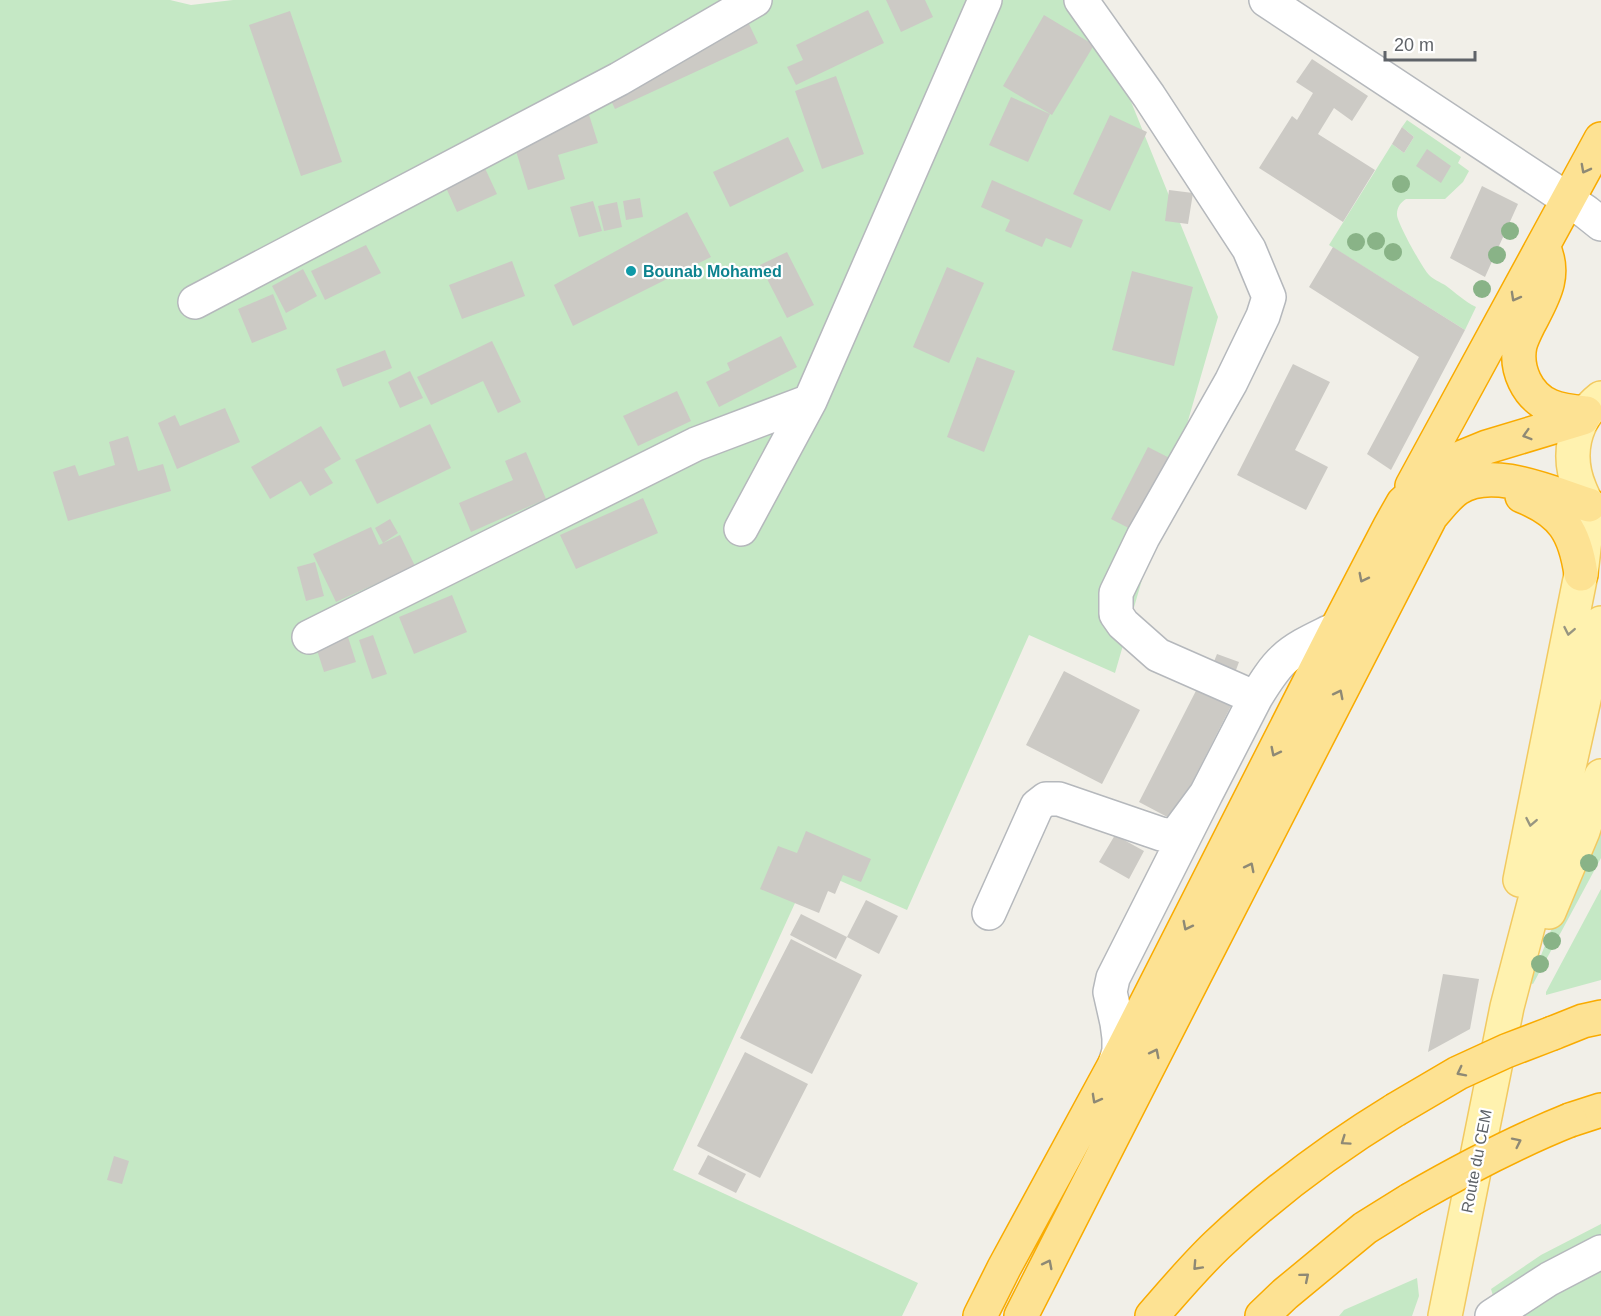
<svg xmlns="http://www.w3.org/2000/svg" width="1601" height="1316" font-family="Helvetica,sans-serif">
<rect width="100%" height="100%" fill="#f1efe8"/>
<path fill="#c5e8c5" d="M 0,0 L 170,0 L 191,5 L 233,0 L 1090,0 L 1218,317 L 1115,673 L 1029,635 L 907,910 L 811,868 L 673,1170 L 918,1283 L 902,1316 L 0,1316 Z
M 1407,120 L 1461,157 L 1458,163 L 1469,171 L 1463,182 L 1445,199 L 1406,199 C 1401,202 1397,207 1397,214 C 1396,221 1423,269 1429,275 C 1434,280 1440,282 1445,285 C 1456,293 1464,301 1476,307 L 1465,330 L 1329,245 L 1392,144 L 1404,153 L 1414,137 L 1402,127 Z
M 1601,804 L 1601,858 L 1533,984 L 1530,983 Z
M 1601,889 L 1601,980 L 1546,995 L 1546,992 Z
M 1601,1224 L 1601,1316 L 1499,1316 L 1491,1289 L 1541,1255 Z
M 1417,1278 L 1419,1296 L 1412,1316 L 1339,1316 L 1344,1310 Z"/>
<path fill="#cccac5" d="M 886,0 L 925,0 L 933,17 L 901,32 Z
M 740,5 L 758,43 L 615,109 L 603,84 Z
M 868,10 L 884,43 L 796,85 L 787,67 L 803,60 L 796,45 Z
M 290,11 L 342,162 L 301,176 L 249,25 Z
M 1044,15 L 1094,45 L 1052,115 L 1003,86 Z
M 1312,59 L 1368,96 L 1352,121 L 1334,108 L 1318,134 L 1375,170 L 1343,222 L 1259,168 L 1292,116 L 1297,120 L 1313,93 L 1296,82 Z
M 836,76 L 864,154 L 822,169 L 795,91 Z
M 1011,97 L 1050,114 L 1028,162 L 989,145 Z
M 584,99 L 598,143 L 558,155 L 565,179 L 528,190 L 507,122 Z
M 1110,115 L 1147,132 L 1110,211 L 1073,194 Z
M 1402,127 L 1414,137 L 1404,153 L 1392,144 Z
M 788,137 L 804,171 L 730,207 L 713,172 Z
M 1427,149 L 1451,166 L 1441,183 L 1416,166 Z
M 483,164 L 497,194 L 457,212 L 443,181 Z
M 992,180 L 1083,220 L 1071,248 L 1046,238 L 1042,247 L 1005,231 L 1010,220 L 981,207 Z
M 1482,186 L 1518,204 L 1485,277 L 1450,258 Z
M 1169,190 L 1193,193 L 1188,224 L 1165,221 Z
M 640,198 L 643,217 L 626,220 L 623,201 Z
M 593,201 L 602,231 L 579,237 L 570,207 Z
M 617,202 L 622,227 L 604,231 L 598,206 Z
M 687,212 L 711,257 L 573,326 L 554,285 Z
M 366,245 L 381,273 L 325,300 L 311,271 Z
M 1333,247 L 1465,330 L 1391,470 L 1367,454 L 1419,357 L 1309,287 Z
M 787,252 L 814,305 L 787,318 L 760,265 Z
M 512,261 L 525,296 L 462,319 L 449,285 Z
M 947,267 L 984,283 L 949,363 L 913,347 Z
M 303,269 L 317,296 L 286,313 L 272,286 Z
M 1132,271 L 1193,287 L 1174,366 L 1112,350 Z
M 273,294 L 287,329 L 252,343 L 238,309 Z
M 781,336 L 797,367 L 719,407 L 706,382 L 730,370 L 727,363 Z
M 492,341 L 521,402 L 498,413 L 483,381 L 431,405 L 417,377 Z
M 385,350 L 392,368 L 343,387 L 336,369 Z
M 977,357 L 1015,371 L 984,452 L 947,437 Z
M 1293,364 L 1330,382 L 1295,450 L 1328,467 L 1306,510 L 1237,475 Z
M 410,371 L 423,398 L 400,408 L 388,382 Z
M 677,391 L 691,421 L 638,446 L 623,416 Z
M 225,408 L 240,442 L 177,469 L 158,423 L 175,415 L 180,426 Z
M 430,424 L 451,468 L 377,504 L 355,460 Z
M 321,426 L 341,459 L 324,469 L 333,483 L 310,496 L 301,481 L 270,499 L 251,467 Z
M 128,436 L 138,471 L 163,464 L 171,491 L 68,521 L 53,472 L 75,465 L 79,476 L 115,465 L 109,442 Z
M 1148,447 L 1195,471 L 1158,543 L 1111,519 Z
M 526,452 L 546,499 L 471,532 L 459,503 L 513,480 L 505,461 Z
M 643,498 L 658,533 L 576,569 L 560,535 Z
M 390,519 L 398,533 L 383,543 L 375,528 Z
M 371,527 L 379,545 L 400,535 L 415,566 L 336,602 L 313,554 Z
M 315,562 L 324,596 L 306,601 L 297,567 Z
M 452,595 L 467,632 L 414,654 L 399,617 Z
M 373,635 L 387,674 L 372,679 L 359,640 Z
M 348,637 L 356,662 L 324,672 L 316,647 Z
M 1217,654 L 1239,662 L 1233,678 L 1211,669 Z
M 1064,671 L 1140,710 L 1102,784 L 1026,745 Z
M 1202,679 L 1236,696 L 1173,820 L 1139,802 Z
M 806,831 L 871,859 L 861,882 L 843,875 L 835,894 L 828,891 L 819,913 L 760,889 L 778,846 L 797,853 Z
M 1115,835 L 1144,851 L 1129,879 L 1099,862 Z
M 866,900 L 898,916 L 879,954 L 847,937 Z
M 801,914 L 847,937 L 836,959 L 790,935 Z
M 791,939 L 862,975 L 812,1074 L 740,1038 Z
M 1443,974 L 1479,979 L 1470,1029 L 1428,1052 Z
M 745,1052 L 808,1084 L 760,1178 L 697,1146 Z
M 708,1155 L 746,1174 L 736,1193 L 698,1174 Z
M 114,1156 L 129,1161 L 122,1184 L 107,1180 Z"/>
<g fill="none" stroke-linecap="round" stroke-linejoin="round">
<g stroke="#b5b8bc" stroke-width="36">
<path id="minor" d="M 1081,0 L 1149,96 L 1249,249 L 1269,297 L 1263,316 L 1231,382 L 1143,537 L 1116,593 L 1116,614 L 1123,624 L 1158,655 L 1249,695 L 1256,697 C 1264,684 1273,669 1284,659 C 1299,645 1320,637 1337,628
M 1266,0 L 1549,187 L 1586,212 L 1601,224
M 195,302 L 619,79 L 755,0
M 741,529 L 810,401 L 985,0
M 309,637 L 696,444 L 810,401
M 1206,794 L 1256,697
M 989,913 L 1037,806 L 1046,799 L 1059,799 L 1161,834 L 1175,836 L 1206,794 L 1113,978 L 1110,992 L 1117,1023 L 1119,1038 L 1119,1051 L 1114,1067
M 1492,1316 L 1549,1279 L 1601,1252"/>
</g>
<g stroke="#f2c960" stroke-width="36">
<path id="major" d="M 1601,398 C 1573,420 1566,456 1580,489 C 1582,494 1585,501 1589,505 C 1592,509 1597,511 1601,514
M 1520,880 L 1581,574 L 1589,505
M 1549,912 L 1583,831 L 1601,776
M 1445,1316 L 1507,1007 L 1565,785 L 1601,623"/>
</g>
<g stroke="#f9ab00" stroke-width="36">
<path id="highway" d="M 1543,246 C 1557,276 1543,297 1529,324 C 1526,330 1522,338 1520,345 C 1515,369 1527,396 1550,406 C 1561,411 1574,412 1586,413
M 1412,486 L 1601,139
M 1522,496 C 1563,512 1575,533 1581,574
M 1553,1033 L 1583,1021 L 1601,1017
M 1570,1120 L 1601,1110
M 980,1316 L 1004,1268 L 1122,1051 L 1337,628 L 1390,526 L 1403,503 L 1444,466 L 1465,456 L 1487,447 L 1583,418
M 1021,1316 L 1195,975 L 1431,516 C 1439,507 1447,496 1457,489 C 1492,465 1553,494 1589,505
M 1152,1316 C 1173,1292 1194,1267 1217,1245 C 1272,1193 1331,1149 1395,1110
M 1262,1316 L 1285,1294 L 1365,1228 L 1410,1200"/>
</g>
<use href="#minor" stroke="#fff" stroke-width="33"/>
<use href="#major" stroke="#fff2af" stroke-width="33"/>
<use href="#highway" stroke="#fde293" stroke-width="33"/>
<g stroke="#f9ab00" stroke-width="36" stroke-linecap="butt">
<path id="highway-bridge" d="M 1395,1110 L 1458,1073 L 1506,1051 L 1553,1033
M 1410,1200 C 1462,1170 1515,1142 1570,1120"/>
</g>
<use href="#highway-bridge" stroke="#fde293" stroke-width="33"/>
</g>
<g fill="#89b387">
<circle cx="1401" cy="184" r="9"/>
<circle cx="1510" cy="231" r="9"/>
<circle cx="1376" cy="241" r="9"/>
<circle cx="1356" cy="242" r="9"/>
<circle cx="1393" cy="252" r="9"/>
<circle cx="1497" cy="255" r="9"/>
<circle cx="1482" cy="289" r="9"/>
<circle cx="1589" cy="863" r="9"/>
<circle cx="1552" cy="941" r="9"/>
<circle cx="1540" cy="964" r="9"/>
</g>
<defs><path id="oneway-chevron" d="M-2-3.5L2.5 0L-2 3.5" fill="none" stroke-width="1.6" stroke-linecap="round" stroke-linejoin="round" transform="scale(1.5)"/></defs>
<g stroke="#8e8975">
<use href="#oneway-chevron" transform="translate(1585 169) rotate(118)"/>
<use href="#oneway-chevron" transform="translate(1515 297) rotate(119)"/>
<use href="#oneway-chevron" transform="translate(1527 435) rotate(163)"/>
<use href="#oneway-chevron" transform="translate(1363 578) rotate(117)"/>
<use href="#oneway-chevron" transform="translate(1339 694) rotate(-63)"/>
<use href="#oneway-chevron" transform="translate(1275 752) rotate(117)"/>
<use href="#oneway-chevron" transform="translate(1250 867) rotate(-63)"/>
<use href="#oneway-chevron" transform="translate(1187 926) rotate(117)"/>
<use href="#oneway-chevron" transform="translate(1155 1053) rotate(-63)"/>
<use href="#oneway-chevron" transform="translate(1461 1072) rotate(153)"/>
<use href="#oneway-chevron" transform="translate(1096 1099) rotate(119)"/>
<use href="#oneway-chevron" transform="translate(1345 1141) rotate(145)"/>
<use href="#oneway-chevron" transform="translate(1517 1142) rotate(-26)"/>
<use href="#oneway-chevron" transform="translate(1048 1264) rotate(-63)"/>
<use href="#oneway-chevron" transform="translate(1197 1266) rotate(133)"/>
<use href="#oneway-chevron" transform="translate(1305 1277) rotate(-40)"/>
</g>
<g stroke="#979581">
<use href="#oneway-chevron" transform="translate(1569 631) rotate(101)"/>
<use href="#oneway-chevron" transform="translate(1531 822) rotate(101)"/>
</g>
<circle fill="#0f9aa8" stroke="#fff" stroke-width="2" cx="631" cy="271" r="6"/>
<g text-anchor="middle" stroke-width="4.5" stroke-linejoin="round" paint-order="stroke">
<g font-size="16" font-weight="bold" fill="#0d838f" stroke="#fff" text-anchor="start">
<text x="643" y="277">Bounab Mohamed</text>
</g>
<g font-size="16" fill="#5f6368" stroke="#fff">
<text transform="translate(1476 1161) rotate(-79)" y="6">Route du CEM</text>
</g>
</g>
<path d="M1385 51v9h90v-9" fill="none" stroke="#5f6368" stroke-width="3"/>
<text x="1394" y="51" font-size="18" fill="#5f6368" stroke="#ffffff" stroke-width="4.5" paint-order="stroke">20 m</text>
</svg>
